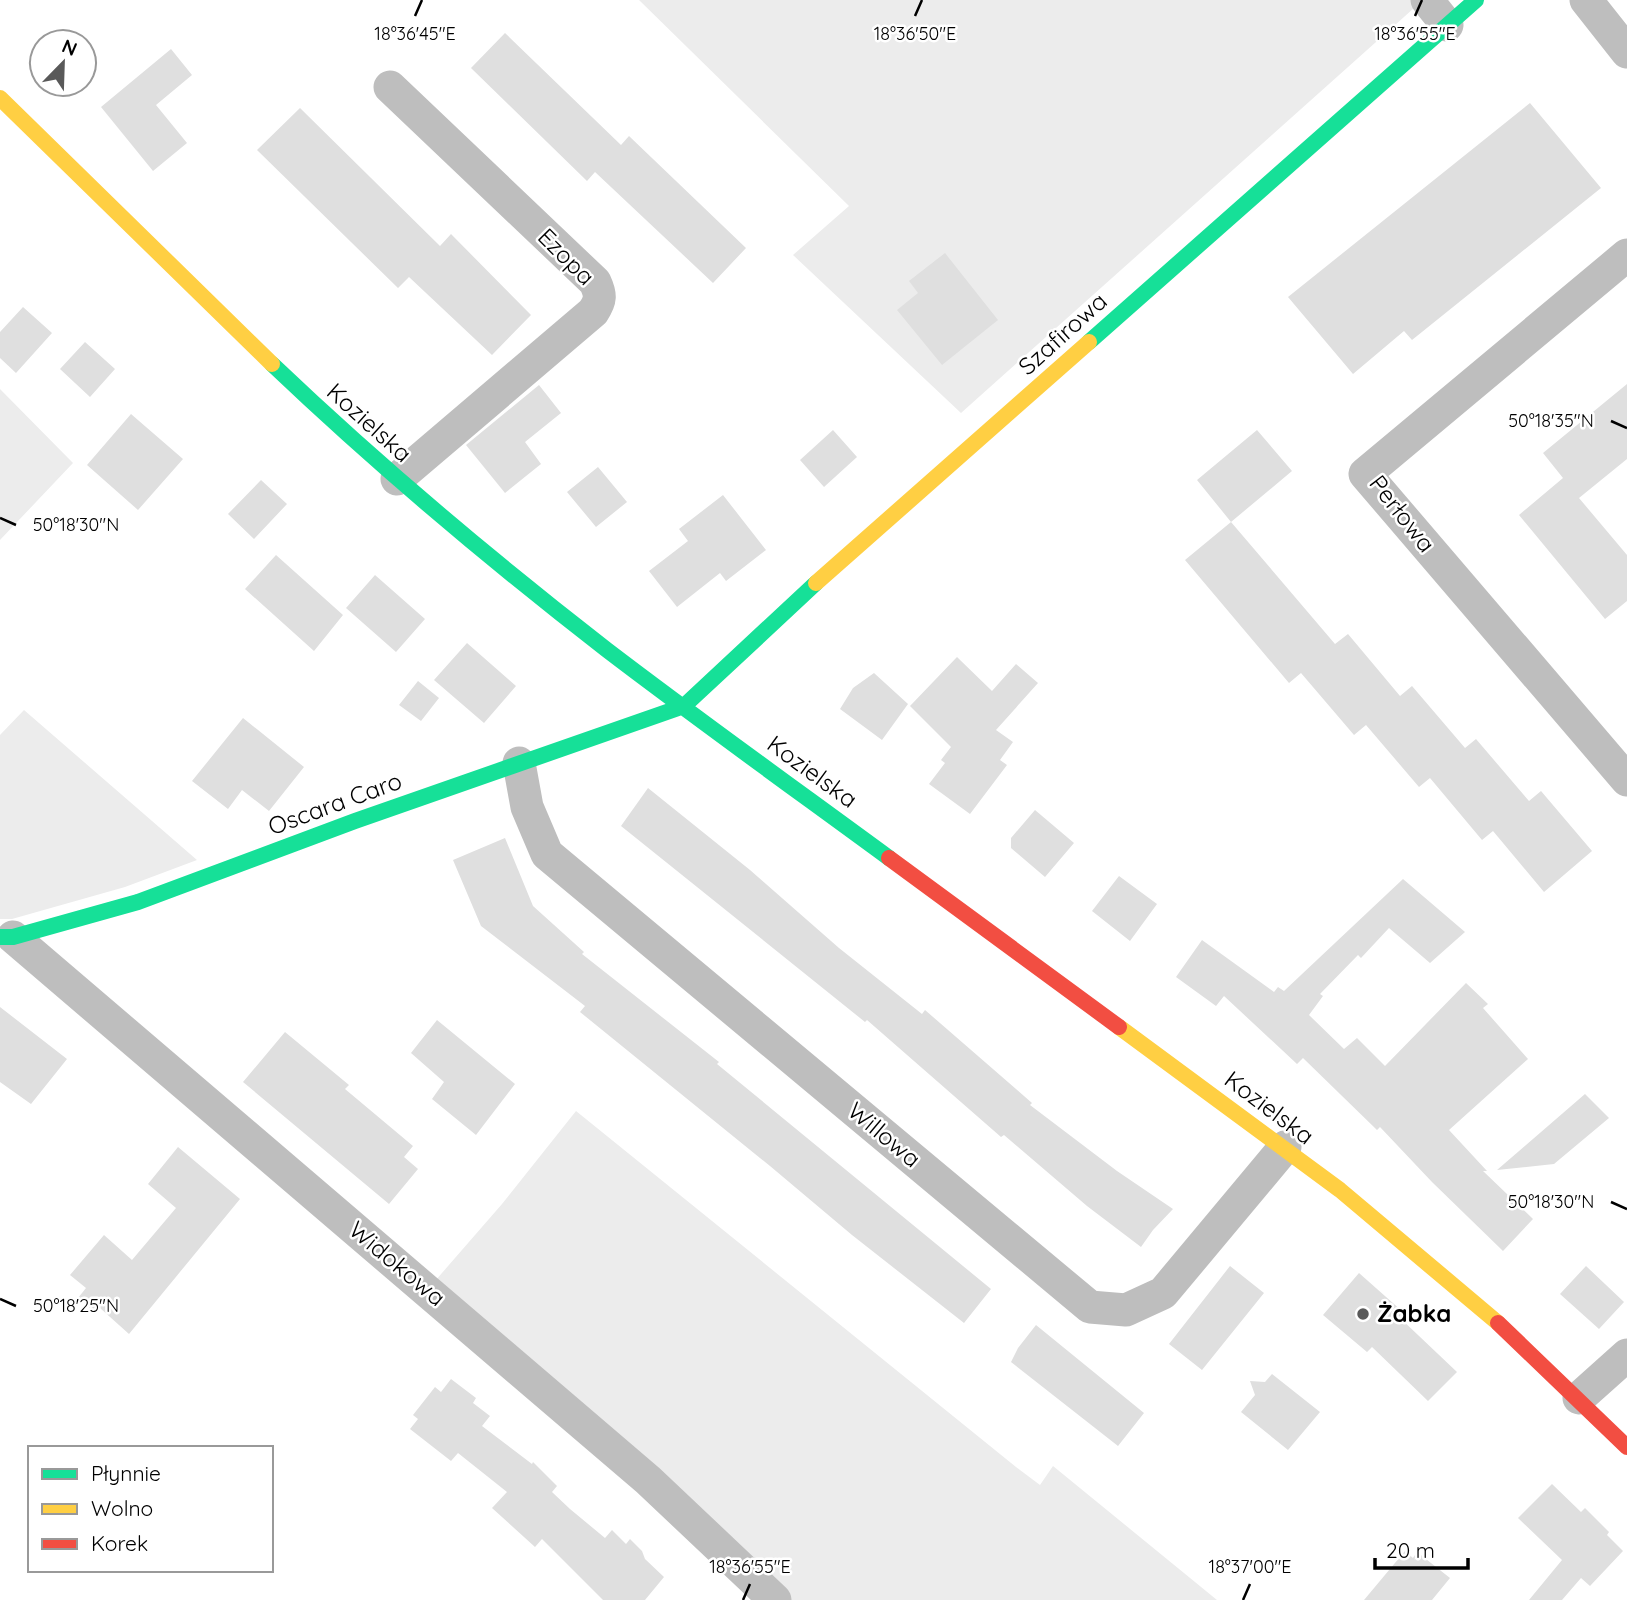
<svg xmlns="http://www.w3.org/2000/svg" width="1627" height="1600" font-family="Quicksand,sans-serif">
<rect width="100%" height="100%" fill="#fff"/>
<path fill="#ececec" d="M 639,0 L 1423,0 L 961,413 L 793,255 L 849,206 Z
M 0,389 L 73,463 L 0,540 Z
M 24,710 L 197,860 L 125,887 L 12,919 L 0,919 L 0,735 Z
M 576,1111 L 1016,1467 L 1040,1485 L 1053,1466 L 1217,1600 L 791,1600 L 659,1477 L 435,1281 L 502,1204 Z"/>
<path fill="#dfdfdf" d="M 505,33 L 621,145 L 629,136 L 746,248 L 713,283 L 595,172 L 587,181 L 471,68 Z
M 171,49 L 192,75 L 156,105 L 187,143 L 153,171 L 101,107 Z
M 1530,103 L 1601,188 L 1412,340 L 1404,331 L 1353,374 L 1288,297 Z
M 300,108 L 440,246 L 451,234 L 531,315 L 492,355 L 409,277 L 398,288 L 257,150 Z
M 945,253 L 998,320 L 942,365 L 897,310 L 918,293 L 909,281 Z
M 23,307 L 52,333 L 16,373 L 0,358 L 0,332 Z
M 85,342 L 115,369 L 90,397 L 60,369 Z
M 1627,384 L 1627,459 L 1579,498 L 1627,555 L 1627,601 L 1605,619 L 1519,515 L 1563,478 L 1543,453 Z
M 539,385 L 561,413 L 525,442 L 541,464 L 505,493 L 466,445 Z
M 131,414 L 183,459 L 138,510 L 87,465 Z
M 833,430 L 857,457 L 824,487 L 800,460 Z
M 1257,430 L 1292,471 L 1231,522 L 1197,480 Z
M 598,467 L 627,502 L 596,527 L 567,492 Z
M 261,480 L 287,504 L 254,539 L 228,514 Z
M 723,495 L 766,550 L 726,581 L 720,573 L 677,607 L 649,571 L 688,541 L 679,529 Z
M 1231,522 L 1335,644 L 1348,634 L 1400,696 L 1412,686 L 1465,748 L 1476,739 L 1529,801 L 1541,791 L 1592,851 L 1544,892 L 1493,831 L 1482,840 L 1430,778 L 1419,787 L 1366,725 L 1354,735 L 1301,673 L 1289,683 L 1185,560 Z
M 276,555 L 343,615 L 314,651 L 245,589 Z
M 375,575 L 425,619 L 396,652 L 346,608 Z
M 467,643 L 516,686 L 484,723 L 434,680 Z
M 957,657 L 992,691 L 1016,664 L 1038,683 L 996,730 L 1013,742 L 1000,760 L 1007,765 L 970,814 L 929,784 L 945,763 L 941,760 L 951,747 L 910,706 Z
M 874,673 L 908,704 L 882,740 L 840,709 L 853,688 Z
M 418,681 L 439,698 L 421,721 L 399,705 Z
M 243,718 L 304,767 L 269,811 L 242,790 L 228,809 L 192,781 Z
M 648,788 L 750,870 L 839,948 L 922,1014 L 925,1010 L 1032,1103 L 1030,1105 L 1117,1171 L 1173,1209 L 1153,1230 L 1141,1247 L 1087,1206 L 1004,1135 L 1001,1137 L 867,1020 L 865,1022 L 621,826 Z
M 1035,810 L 1074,843 L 1045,877 L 1011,848 L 1011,838 Z
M 505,838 L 533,906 L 584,952 L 582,954 L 719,1062 L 717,1064 L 991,1289 L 964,1323 L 852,1235 L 770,1166 L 580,1012 L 585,1006 L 481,926 L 453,860 Z
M 1119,876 L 1157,904 L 1130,941 L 1092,911 Z
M 1403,879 L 1465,932 L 1430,963 L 1389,928 L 1361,958 L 1358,955 L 1320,994 L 1323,996 L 1309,1015 L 1344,1049 L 1357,1038 L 1385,1066 L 1466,983 L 1488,1004 L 1483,1008 L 1528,1059 L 1449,1130 L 1487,1171 L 1483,1171 L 1533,1219 L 1503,1251 L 1432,1182 L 1380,1127 L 1377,1130 L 1303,1058 L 1297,1064 L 1224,996 L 1216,1006 L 1176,977 L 1202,940 L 1274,992 L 1278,987 L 1284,991 Z
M 0,1007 L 67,1059 L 31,1104 L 0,1082 Z
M 437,1020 L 515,1084 L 476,1135 L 432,1099 L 444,1082 L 411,1053 Z
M 285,1032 L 349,1085 L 345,1089 L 413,1146 L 404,1157 L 418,1169 L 389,1204 L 243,1082 Z
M 1585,1094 L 1609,1118 L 1554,1164 L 1497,1170 Z
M 178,1147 L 240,1199 L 129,1334 L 100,1308 L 96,1313 L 78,1298 L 86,1288 L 70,1275 L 104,1235 L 132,1260 L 176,1208 L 148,1184 Z
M 1230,1266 L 1264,1293 L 1202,1370 L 1169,1344 Z
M 1586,1266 L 1624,1302 L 1599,1329 L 1560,1294 Z
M 1359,1273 L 1403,1312 L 1399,1317 L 1457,1372 L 1428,1401 L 1372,1347 L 1367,1352 L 1323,1315 Z
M 1036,1325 L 1144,1413 L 1118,1446 L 1011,1362 L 1018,1348 Z
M 1272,1374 L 1320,1412 L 1288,1450 L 1241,1412 L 1255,1395 L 1250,1381 L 1265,1382 Z
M 451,1379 L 476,1398 L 473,1403 L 490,1416 L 482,1426 L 532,1464 L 533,1462 L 557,1486 L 552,1492 L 570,1509 L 605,1538 L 612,1530 L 626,1544 L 630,1539 L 642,1551 L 645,1559 L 664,1577 L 645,1600 L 603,1600 L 542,1539 L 535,1547 L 492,1508 L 507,1492 L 458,1453 L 451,1461 L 410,1429 L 418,1419 L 413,1415 L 435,1387 L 441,1392 Z
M 1552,1484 L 1581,1512 L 1585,1508 L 1609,1532 L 1607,1535 L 1623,1551 L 1590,1586 L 1581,1578 L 1562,1600 L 1529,1600 L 1562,1560 L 1518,1518 Z
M 1405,1551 L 1413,1558 L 1417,1552 L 1450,1578 L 1432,1600 L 1364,1600 Z"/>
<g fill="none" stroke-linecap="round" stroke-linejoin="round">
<path stroke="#bebebe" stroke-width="33" d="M 1427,0 L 1447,25
M 1586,0 L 1627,52
M 390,87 L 595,282 C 601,295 601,300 593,312 L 397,479
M 1627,255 L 1365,474 L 1627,780
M 519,763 L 527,807 L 547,854 L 1090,1307 L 1126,1310 L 1163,1293 L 1285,1147
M 13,937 L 648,1480 L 775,1600
M 1579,1398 L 1627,1355"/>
<path stroke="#16e098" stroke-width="16" d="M 1089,342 L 1476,0
M 272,364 C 379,466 491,560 607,650 C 700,721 795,789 889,858
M 0,937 L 13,937 L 138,902 L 355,821 L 684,706 L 816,583"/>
<path stroke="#ffcf43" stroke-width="16" d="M 0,98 L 272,364
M 816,583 L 1089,342
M 1119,1027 L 1340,1190 L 1498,1323"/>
<path stroke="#f24e42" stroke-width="16" d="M 889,858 L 1119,1027
M 1498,1323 L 1627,1447"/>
</g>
<path fill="none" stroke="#000" stroke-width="2.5" d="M 415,16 L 422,0M 915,16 L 922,0M 1415,16 L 1422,0M 1611,421 L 1627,428M 0,518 L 16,525M 1611,1202 L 1627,1209M 0,1299 L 16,1306M 743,1600 L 750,1584M 1243,1600 L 1250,1584"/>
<circle fill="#595959" stroke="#fff" stroke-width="2.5" cx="1363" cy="1314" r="7"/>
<g text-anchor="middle" stroke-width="5" stroke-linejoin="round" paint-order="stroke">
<g font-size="24" fill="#000" stroke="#fff">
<text transform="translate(566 257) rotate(45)" y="8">Ezopa</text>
<text transform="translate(1063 334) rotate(-42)" y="8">Szafirowa</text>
<text transform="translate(369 423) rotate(42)" y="8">Kozielska</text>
<text transform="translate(1402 514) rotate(52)" y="8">Perłowa</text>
<text transform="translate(812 772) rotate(36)" y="8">Kozielska</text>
<text transform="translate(335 804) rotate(-20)" y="8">Oscara Caro</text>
<text transform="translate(1269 1108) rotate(37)" y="8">Kozielska</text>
<text transform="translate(884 1135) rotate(40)" y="8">Willowa</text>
<text transform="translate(397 1264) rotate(40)" y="8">Widokowa</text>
</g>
<g font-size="24" font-weight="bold" fill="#000" stroke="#fff" text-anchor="start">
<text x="1377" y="1322">Żabka</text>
</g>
</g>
<g font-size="18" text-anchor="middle" fill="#000" stroke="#fff" stroke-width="5" stroke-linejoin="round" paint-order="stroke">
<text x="415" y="40">18°36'45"E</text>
<text x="915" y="40">18°36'50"E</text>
<text x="1415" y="40">18°36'55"E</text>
<text x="1551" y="427">50°18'35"N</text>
<text x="76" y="531">50°18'30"N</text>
<text x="1551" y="1208">50°18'30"N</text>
<text x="76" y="1312">50°18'25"N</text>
<text x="750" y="1573">18°36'55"E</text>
<text x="1250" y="1573">18°37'00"E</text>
</g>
<rect x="28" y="1446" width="245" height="126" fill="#ffffff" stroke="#999999" stroke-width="2"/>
<rect x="42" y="1469" width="35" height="10" fill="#16e098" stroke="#999999" stroke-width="2"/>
<text x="91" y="1481" font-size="21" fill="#000000">Płynnie</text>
<rect x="42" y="1504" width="35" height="10" fill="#ffcf43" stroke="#999999" stroke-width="2"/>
<text x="91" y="1516" font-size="21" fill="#000000">Wolno</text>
<rect x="42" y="1539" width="35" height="10" fill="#f24e42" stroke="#999999" stroke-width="2"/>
<text x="91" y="1551" font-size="21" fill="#000000">Korek</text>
<g transform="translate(63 63) rotate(23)"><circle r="33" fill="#ffffff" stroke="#999999" stroke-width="2"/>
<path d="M0-5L12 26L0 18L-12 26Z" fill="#595959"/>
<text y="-10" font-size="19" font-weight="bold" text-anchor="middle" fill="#000000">N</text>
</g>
<path d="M1375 1558v10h93v-10" fill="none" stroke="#000000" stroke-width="3.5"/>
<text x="1386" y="1558" font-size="21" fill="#000000" stroke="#ffffff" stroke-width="5" paint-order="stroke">20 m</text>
</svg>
